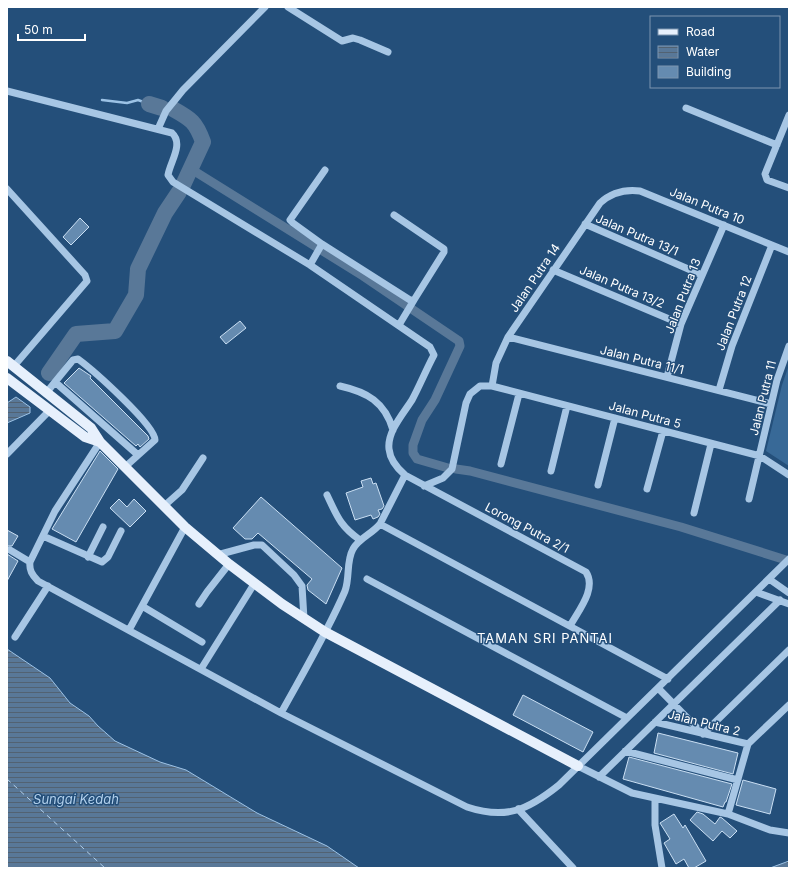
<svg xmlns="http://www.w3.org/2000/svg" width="796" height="875" font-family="Inter,sans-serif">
<defs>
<pattern id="water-rules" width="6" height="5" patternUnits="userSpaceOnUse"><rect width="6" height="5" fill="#597898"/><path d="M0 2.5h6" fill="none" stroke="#526272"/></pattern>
</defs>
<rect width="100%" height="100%" fill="#244f7a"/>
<path fill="#386997" d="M 789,365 L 789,466 L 766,451 L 782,385 Z"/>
<path fill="url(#water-rules)" stroke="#9cc2e5" d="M 16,397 L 30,407 L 30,413 L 7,423 L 7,403 Z
M 7,649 L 50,678 L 70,703 L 89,716 L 98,726 L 115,741 L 160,762 L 186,770 L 257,813 L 327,846 L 359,868 L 7,868 Z
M 789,861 L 789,868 L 770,868 Z"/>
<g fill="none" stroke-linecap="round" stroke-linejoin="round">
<path stroke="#9cc2e5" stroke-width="2.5" d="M 102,100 L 127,103 L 138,100 L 149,104"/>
<path stroke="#597898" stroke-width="9" d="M 191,169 L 363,276 L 459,341 L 460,346 L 435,400 L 422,420 L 413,445 L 413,453 L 417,459 L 448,468
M 456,469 L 470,471 L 681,527 L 786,560"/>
<path stroke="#597898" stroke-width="16" d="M 149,104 L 162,108
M 173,109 C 191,119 196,122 203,142 L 183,185
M 49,373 L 76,334 L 115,331 L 136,295 L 138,269 L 165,213 L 179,192"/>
<path stroke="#b2d0ec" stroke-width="1" stroke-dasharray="5 4" stroke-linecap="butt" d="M 7,779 L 105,868"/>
</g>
<path fill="#658bb0" stroke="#cadff3" d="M 80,218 L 89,227 L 71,245 L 63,237 Z
M 240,321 L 246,328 L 226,344 L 220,337 Z
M 79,368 L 91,376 L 90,378 L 148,436 L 149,439 L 140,447 L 138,444 L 136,446 L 64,383 Z
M 100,451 L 118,469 L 76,542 L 52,529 Z
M 371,478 L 373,484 L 376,483 L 384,506 L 382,509 L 378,510 L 380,514 L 378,517 L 373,519 L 371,515 L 355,520 L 346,493 L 363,487 L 361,481 Z
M 261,497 L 342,568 L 326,604 L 308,590 L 307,585 L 312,579 L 258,533 L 252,539 L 245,539 L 233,528 Z
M 119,499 L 127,507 L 134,499 L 146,511 L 130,527 L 110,508 Z
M 7,530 L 18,536 L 12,546 L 7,546 Z
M 7,554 L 18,561 L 7,581 Z
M 523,695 L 593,732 L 583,752 L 513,715 Z
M 658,733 L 738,753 L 733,774 L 654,753 Z
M 629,757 L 732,784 L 726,802 L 725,802 L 723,807 L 623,779 Z
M 743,780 L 776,789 L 770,814 L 736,805 Z
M 697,812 L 703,814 L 715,824 L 720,817 L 722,818 L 737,831 L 730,838 L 722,831 L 713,841 L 690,820 Z
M 674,814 L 683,828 L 685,825 L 706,861 L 694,868 L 689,868 L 684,859 L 676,864 L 664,843 L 670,839 L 660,823 Z"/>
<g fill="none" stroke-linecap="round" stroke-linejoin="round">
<path stroke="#a7c6e4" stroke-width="7" d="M 288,7 L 342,41 L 353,38 L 360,40 L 388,52
M 7,91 L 172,133 C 184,144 170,162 168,175 L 173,182 L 310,265 L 430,347 L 434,355 C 426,370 420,385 412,400 C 403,414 387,432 389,449 C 390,459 398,469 405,475 L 586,572 C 597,589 578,611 570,626
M 686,108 L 777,145
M 789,115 L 765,174 L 767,180 L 789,188
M 158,129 L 166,111 L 183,90 L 265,7
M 7,189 L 85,275 L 87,281 L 14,366
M 585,224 L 702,275
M 322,244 L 410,300 L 414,300 L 444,252 L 444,249 L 394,215
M 310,265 L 322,244 L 293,223 L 290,220 L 325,170
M 553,270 L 681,324
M 399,325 L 414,300
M 508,337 L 771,404
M 667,377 L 681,324 L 724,225
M 55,382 L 73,360 L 78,359 C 93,370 155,425 155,440 L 125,467
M 340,386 C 367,392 385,402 393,430
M 492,386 L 496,363 L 508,337 L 600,203 C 611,193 624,189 640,191 L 789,252
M 719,390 L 732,346 L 772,245
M 47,392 L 55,382 L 138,455
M 100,442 L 55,511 L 30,562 C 29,570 32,575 38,581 L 281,713 L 467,807 C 506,820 528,810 559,785 L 789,559
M 7,454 L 50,410
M 501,464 L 519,394
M 551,471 L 567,406
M 598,485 L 615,418
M 424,486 L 443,478 L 452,469 L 466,403 L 470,394 L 480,386 L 492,386 L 760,456 L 789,475
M 647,489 L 663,431
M 327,495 C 337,516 340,526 360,540
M 749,499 L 777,380 L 789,346
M 164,506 L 182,490 L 203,458
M 694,513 L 711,444
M 380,524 L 668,679
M 43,536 L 102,562 L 108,557 L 121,531
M 10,550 L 30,562
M 217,555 L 254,545 L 262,545 L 294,575 L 302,586 L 304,619
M 88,557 L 103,527
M 367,579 L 627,718
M 769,579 L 789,593
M 756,592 L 789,604
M 199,604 L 207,592 L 229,564
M 142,606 L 202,642
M 129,630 L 185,527
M 15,637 L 48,586
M 201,669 L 254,584
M 658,688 L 703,734 L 789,650
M 281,713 C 303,673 327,633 345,591 C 350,578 346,561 353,549 C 359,538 372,534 380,524 L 405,475
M 655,722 L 748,744
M 748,744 L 789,705
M 625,751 L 738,780
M 578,766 L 632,793 L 728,814 L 770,830 L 789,833
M 599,777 L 780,600
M 655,799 L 655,825 L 662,868
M 518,809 L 573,868
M 728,814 L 748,744"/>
<path stroke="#e7f0fc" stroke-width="10" d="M 7,361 L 91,428 L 100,442 L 185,527 L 229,564 L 282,604 L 325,632 L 578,766
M 7,378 L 85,437 L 100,442"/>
</g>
<g text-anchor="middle" stroke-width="3" stroke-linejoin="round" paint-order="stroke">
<g font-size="12" fill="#fff" stroke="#244f7a">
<text transform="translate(707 206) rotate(22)" y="4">Jalan Putra 10</text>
<text transform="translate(637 235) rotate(23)" y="4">Jalan Putra 13/1</text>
<text transform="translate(535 278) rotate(-56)" y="4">Jalan Putra 14</text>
<text transform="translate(622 287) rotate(23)" y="4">Jalan Putra 13/2</text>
<text transform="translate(683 296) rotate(-69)" y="4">Jalan Putra 13</text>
<text transform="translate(734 313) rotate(-69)" y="4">Jalan Putra 12</text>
<text transform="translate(642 360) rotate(14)" y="4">Jalan Putra 11/1</text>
<text transform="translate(763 398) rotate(-76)" y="4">Jalan Putra 11</text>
<text transform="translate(645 415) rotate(15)" y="4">Jalan Putra 5</text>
<text transform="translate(527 528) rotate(28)" y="4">Lorong Putra 2/1</text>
<text transform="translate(704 723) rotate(14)" y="4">Jalan Putra 2</text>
</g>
<g font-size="13" letter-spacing="1" fill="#fff" stroke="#244f7a">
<text x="545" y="643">TAMAN SRI PANTAI</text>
</g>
<g font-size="13" font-style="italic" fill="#b2d0ec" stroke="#244f7a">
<text x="76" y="804">Sungai Kedah</text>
</g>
</g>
<rect width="796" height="875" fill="none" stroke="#ffffff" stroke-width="16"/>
<rect x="650" y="16" width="130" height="72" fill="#244f7a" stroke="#7c95af"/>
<rect x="658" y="29" width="20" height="6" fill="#e7f0fc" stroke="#7c95af"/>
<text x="686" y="36" font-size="12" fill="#ffffff">Road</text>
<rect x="658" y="46" width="20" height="12" fill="url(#water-rules)" stroke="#7c95af"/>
<text x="686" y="56" font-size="12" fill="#ffffff">Water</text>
<rect x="658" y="66" width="20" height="12" fill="#658bb0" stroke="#7c95af"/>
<text x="686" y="76" font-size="12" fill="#ffffff">Building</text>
<path d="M18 34v6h67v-6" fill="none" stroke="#ffffff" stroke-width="2"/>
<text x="24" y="34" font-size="12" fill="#ffffff" stroke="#244f7a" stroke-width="3" paint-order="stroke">50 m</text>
</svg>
